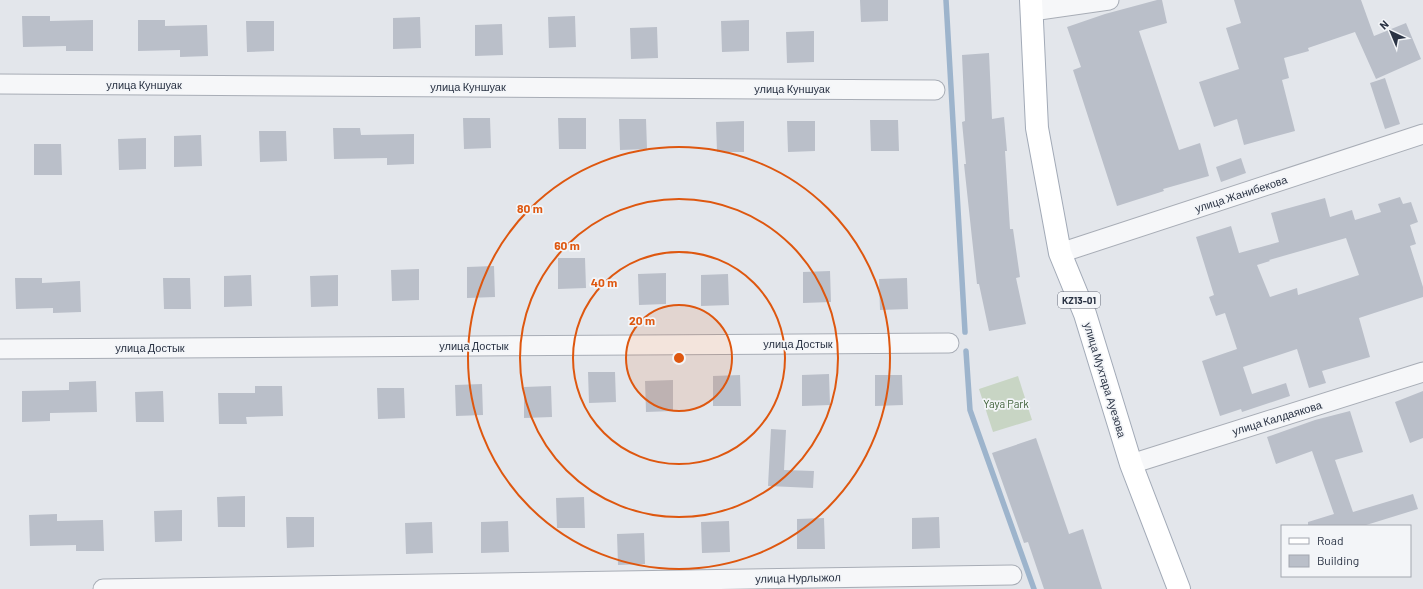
<svg xmlns="http://www.w3.org/2000/svg" width="1423" height="589" font-family="Barlow,sans-serif">
<rect width="100%" height="100%" fill="#e3e6eb"/>
<path fill="#c8d5c4" d="M 1018,376 L 1032,420 L 993,432 L 979,389 Z"/>
<g fill="none" stroke-linecap="round" stroke-linejoin="round">
<path stroke="#9db4cc" stroke-width="5.5" d="M 946,0 L 965,332
M 966,351 L 970,410 L 1034,589"/>
</g>
<path fill="#babfc9" fill-rule="evenodd" d="M 860,0 L 888,0 L 888,21 L 861,22 Z
M 1157,0 L 1162,0 L 1167,23 L 1139,31 L 1179,150 L 1200,143 L 1209,176 L 1163,189 L 1164,191 L 1117,206 L 1073,70 L 1081,67 L 1067,27 L 1105,14 Z
M 1234,0 L 1361,0 L 1374,36 L 1406,23 L 1421,59 L 1376,79 L 1355,32 L 1308,48 L 1309,51 L 1284,58 L 1289,78 L 1282,80 L 1295,131 L 1244,145 L 1237,119 L 1214,127 L 1199,82 L 1239,69 L 1226,28 L 1241,23 Z
M 22,16 L 50,16 L 50,21 L 93,20 L 93,51 L 66,51 L 66,46 L 23,47 Z
M 575,16 L 576,47 L 549,48 L 548,17 Z
M 420,17 L 421,48 L 393,49 L 393,18 Z
M 138,20 L 165,20 L 165,26 L 207,25 L 208,56 L 180,57 L 180,50 L 138,51 Z
M 749,20 L 749,51 L 722,52 L 721,21 Z
M 246,21 L 274,21 L 274,51 L 247,52 Z
M 502,24 L 503,55 L 475,56 L 475,25 Z
M 657,27 L 658,58 L 631,59 L 630,28 Z
M 814,31 L 814,62 L 787,63 L 786,32 Z
M 989,53 L 992,119 L 1004,117 L 1007,151 L 1005,151 L 1010,229 L 1013,229 L 1020,277 L 1016,278 L 1026,324 L 989,331 L 979,284 L 977,284 L 971,229 L 964,164 L 966,164 L 962,122 L 965,121 L 962,55 Z
M 1385,78 L 1400,124 L 1385,129 L 1370,83 Z
M 463,118 L 490,118 L 491,148 L 464,149 Z
M 558,118 L 586,118 L 586,149 L 559,149 Z
M 619,119 L 646,119 L 647,149 L 620,150 Z
M 870,120 L 898,120 L 899,151 L 871,151 Z
M 744,121 L 744,152 L 717,152 L 716,122 Z
M 787,121 L 815,121 L 815,151 L 788,152 Z
M 333,128 L 360,128 L 361,135 L 414,134 L 414,164 L 387,165 L 387,158 L 334,159 Z
M 259,131 L 286,131 L 287,161 L 260,162 Z
M 201,135 L 202,166 L 174,167 L 174,136 Z
M 146,138 L 146,169 L 119,170 L 118,139 Z
M 34,144 L 61,144 L 62,175 L 34,175 Z
M 1241,158 L 1246,173 L 1221,182 L 1216,167 Z
M 1400,197 L 1403,204 L 1411,202 L 1418,222 L 1410,225 L 1416,244 L 1410,246 L 1423,287 L 1423,297 L 1359,318 L 1370,357 L 1322,371 L 1326,383 L 1309,388 L 1297,349 L 1243,367 L 1252,394 L 1286,383 L 1290,396 L 1242,412 L 1241,409 L 1220,416 L 1202,361 L 1237,349 L 1225,313 L 1216,316 L 1209,297 L 1214,295 L 1196,237 L 1231,226 L 1239,253 L 1279,242 L 1271,213 L 1325,198 L 1330,217 L 1352,210 L 1355,220 L 1381,212 L 1378,204 ZM 1346,238 L 1359,275 L 1298,295 L 1297,288 L 1270,297 L 1257,265 L 1270,261 L 1269,260 Z
M 558,258 L 585,258 L 586,288 L 558,289 Z
M 494,266 L 495,297 L 467,298 L 467,267 Z
M 419,269 L 419,300 L 392,301 L 391,270 Z
M 830,271 L 831,302 L 803,303 L 803,272 Z
M 666,273 L 666,304 L 639,305 L 638,274 Z
M 728,274 L 729,305 L 701,306 L 701,275 Z
M 251,275 L 252,306 L 224,307 L 224,276 Z
M 338,275 L 338,306 L 311,307 L 310,276 Z
M 15,278 L 42,278 L 42,283 L 80,281 L 81,312 L 53,313 L 53,308 L 16,309 Z
M 163,278 L 190,278 L 191,309 L 164,309 Z
M 907,278 L 908,309 L 880,310 L 879,279 Z
M 588,372 L 615,372 L 616,402 L 589,403 Z
M 829,374 L 830,405 L 802,406 L 802,375 Z
M 740,375 L 741,406 L 713,406 L 713,376 Z
M 875,375 L 902,375 L 903,405 L 875,406 Z
M 673,380 L 673,411 L 646,412 L 645,381 Z
M 96,381 L 97,412 L 50,413 L 50,421 L 22,422 L 22,391 L 69,390 L 69,382 Z
M 482,384 L 483,415 L 456,416 L 455,385 Z
M 255,386 L 282,386 L 283,416 L 246,417 L 247,424 L 219,424 L 218,393 L 255,393 Z
M 551,386 L 552,417 L 524,418 L 524,387 Z
M 377,388 L 404,388 L 405,418 L 378,419 Z
M 163,391 L 164,422 L 136,422 L 135,392 Z
M 1423,391 L 1423,438 L 1410,443 L 1395,402 Z
M 1350,411 L 1363,452 L 1335,460 L 1353,512 L 1413,494 L 1418,509 L 1363,526 L 1308,526 L 1308,522 L 1334,514 L 1312,451 L 1276,464 L 1267,437 L 1315,420 Z
M 771,429 L 786,430 L 784,470 L 814,471 L 813,488 L 768,486 Z
M 1036,438 L 1069,534 L 1083,529 L 1102,589 L 1044,589 L 1028,542 L 1024,543 L 992,453 Z
M 245,496 L 245,527 L 218,527 L 217,497 Z
M 584,497 L 585,528 L 557,528 L 556,498 Z
M 182,510 L 182,541 L 155,542 L 154,511 Z
M 57,514 L 57,521 L 103,520 L 104,551 L 76,551 L 76,545 L 30,546 L 29,515 Z
M 286,517 L 314,517 L 314,547 L 287,548 Z
M 939,517 L 940,548 L 912,549 L 912,518 Z
M 824,518 L 825,549 L 797,549 L 797,519 Z
M 508,521 L 509,552 L 481,553 L 481,522 Z
M 729,521 L 730,552 L 702,553 L 701,522 Z
M 432,522 L 433,553 L 406,554 L 405,523 Z
M 644,533 L 645,564 L 618,565 L 617,534 Z"/>
<g fill="none" stroke-linecap="round" stroke-linejoin="round">
<g stroke="#a8adb6" stroke-width="21">
<path id="minor" d="M 1032,11 L 1109,0
M 0,84 L 935,90
M 1060,253 L 1423,134
M 0,349 L 949,343
M 1131,464 L 1423,372
M 103,589 L 1012,575"/>
</g>
<g stroke="#a2aab7" stroke-width="24">
<path id="major" d="M 1031,0 L 1037,128 L 1060,253 L 1085,314 L 1131,464 L 1179,589"/>
</g>
<use href="#minor" stroke="#f6f7f9" stroke-width="19"/>
<use href="#major" stroke="#fff" stroke-width="22"/>
</g>
<circle cx="679" cy="358" r="53" fill="#de570f" fill-opacity=".12"/>
<g fill="none" stroke="#de570f" stroke-width="2">
<circle cx="679" cy="358" r="53"/>
<circle cx="679" cy="358" r="106"/>
<circle cx="679" cy="358" r="159"/>
<circle cx="679" cy="358" r="211"/>
</g>
<g text-anchor="middle" stroke-width="3.5" stroke-linejoin="round" paint-order="stroke">
<rect fill="#f3f5f8" stroke="#666d7a" stroke-width="1" x="1058" y="292" width="42" height="16" rx="3"/>
<g font-size="10" font-weight="bold" fill="#2a3344">
<text x="1079" y="304">KZ13-01</text>
</g>
<g font-size="11" fill="#2a3344" stroke="#f3f5f8">
<text x="144" y="89">улица Куншуак</text>
<text x="468" y="91">улица Куншуак</text>
<text x="792" y="93">улица Куншуак</text>
<text transform="translate(1241 194) rotate(-18)" y="4">улица Жанибекова</text>
<text x="798" y="348">улица Достык</text>
<text x="474" y="350">улица Достык</text>
<text x="150" y="352">улица Достык</text>
<text transform="translate(1105 380) rotate(73)" y="4">улица Мухтара Ауезова</text>
<text transform="translate(1277 418) rotate(-17)" y="4">улица Калдаякова</text>
<text transform="translate(798 578) rotate(-1)" y="4">улица Нурлыжол</text>
</g>
<g font-size="11" fill="#3e6037" stroke="#f3f5f8">
<text x="1006" y="408">Yaya Park</text>
</g>
</g>
<circle cx="679" cy="358" r="6" fill="#de570f" stroke="#f3f5f8" stroke-width="2"/>
<g font-size="12" text-anchor="middle" font-weight="bold" fill="#de570f" stroke="#f3f5f8" stroke-width="3.5" stroke-linejoin="round" paint-order="stroke">
<text x="530" y="213">80 m</text>
<text x="567" y="250">60 m</text>
<text x="604" y="287">40 m</text>
<text x="642" y="325">20 m</text>
</g>
<rect x="1281" y="525" width="130" height="52" fill="#f3f5f8" stroke="#a3a7b0"/>
<rect x="1289" y="538" width="20" height="6" fill="#ffffff" stroke="#a3a7b0"/>
<text x="1317" y="545" font-size="12" fill="#2a3344">Road</text>
<rect x="1289" y="555" width="20" height="12" fill="#babfc9" stroke="#a3a7b0"/>
<text x="1317" y="565" font-size="12" fill="#2a3344">Building</text>
<g transform="translate(1391 32) rotate(316)" stroke="#f3f5f8" stroke-width="3" paint-order="stroke">
<path d="M0-3L7 15L0 10L-7 15Z" fill="#2a3344"/>
<text y="-6" font-size="11" font-weight="bold" text-anchor="middle" fill="#2a3344">N</text>
</g>
</svg>
